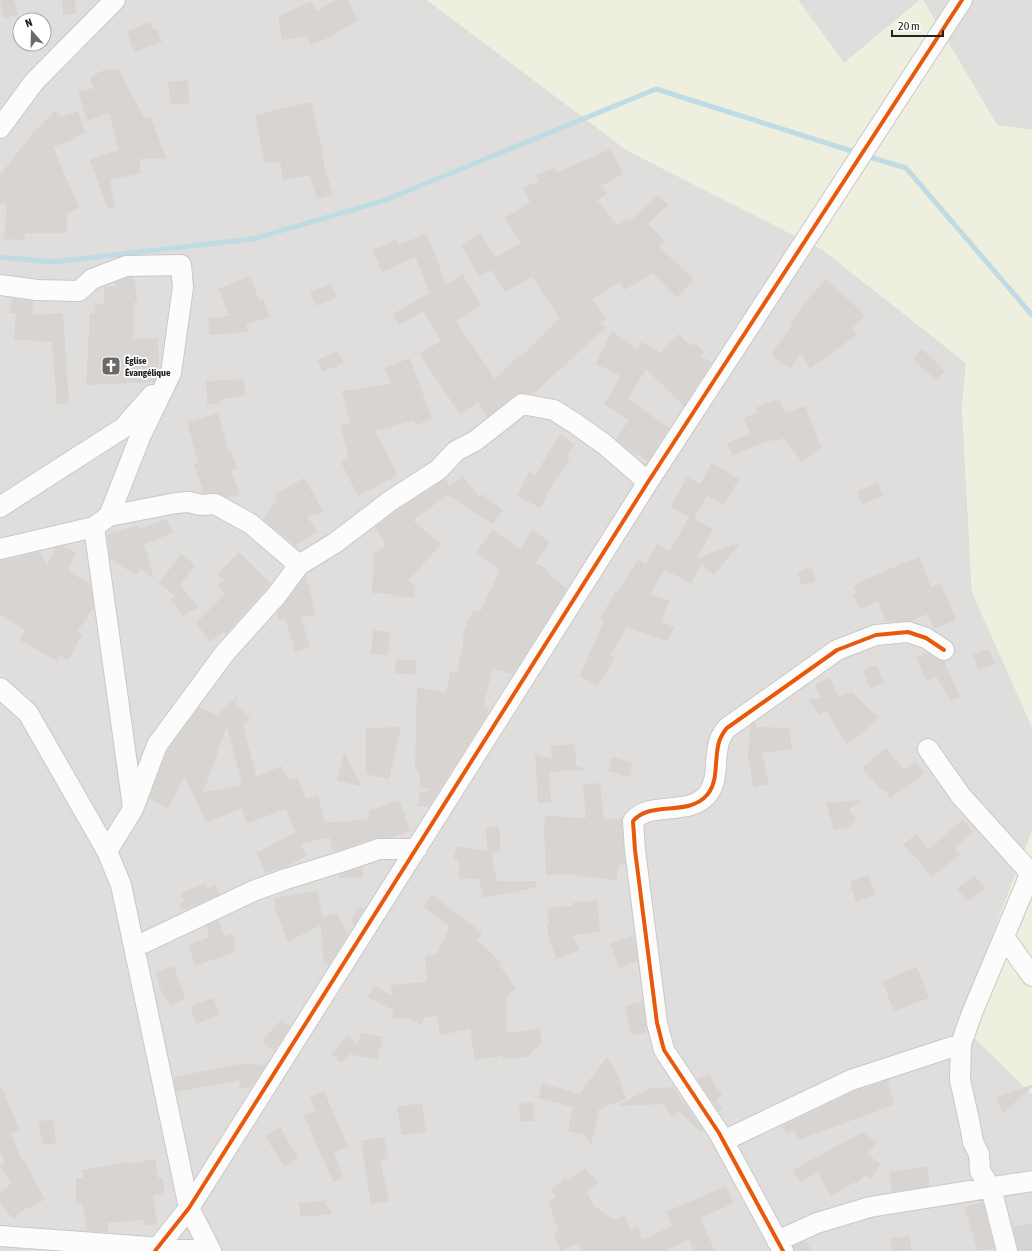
<svg xmlns="http://www.w3.org/2000/svg" width="1032" height="1251" font-family="'Asap Condensed',sans-serif">
<rect width="100%" height="100%" fill="#f0eeeb"/>
<path fill="#dfdedc" fill-rule="evenodd" d="M 0,0 L 427,0 L 628,151 L 823,250 L 966,363 L 962,409 L 972,592 L 1032,727 L 1032,831 L 959,1023 L 1032,1094 L 1032,1251 L 0,1251 ZM 20,20 L 44,20 L 44,44 L 20,44 Z
M 798,0 L 920,0 L 844,63 Z
M 923,0 L 1032,0 L 1032,130 L 997,125 Z"/>
<path fill="#efefdf" d="M 427,0 L 798,0 L 844,63 L 920,0 L 923,0 L 997,125 L 1032,130 L 1032,727 L 972,592 L 962,409 L 966,363 L 823,250 L 628,151 Z
M 1032,831 L 1032,1094 L 959,1023 Z"/>
<g fill="none" stroke-linecap="round" stroke-linejoin="round">
<path stroke="#bfdbe3" stroke-width="5" d="M 866,156 L 906,168 L 1032,315
M 0,257 L 52,262 L 253,239 L 383,201 L 656,89 L 858,153"/>
</g>
<path fill="#d7d4d2" fill-rule="evenodd" d="M 0,0 L 14,0 L 18,15 L 4,18 Z
M 62,0 L 75,0 L 76,14 L 63,15 Z
M 336,0 L 347,0 L 358,20 L 330,37 L 310,45 L 307,36 L 282,40 L 278,17 L 312,1 L 316,11 Z
M 150,22 L 153,30 L 157,29 L 162,42 L 134,52 L 127,31 Z
M 118,69 L 145,119 L 151,117 L 166,159 L 139,159 L 141,173 L 110,180 L 115,208 L 108,209 L 90,160 L 119,150 L 109,113 L 87,121 L 78,92 L 94,88 L 90,77 L 104,70 Z
M 187,80 L 190,103 L 171,105 L 168,82 Z
M 311,102 L 323,152 L 322,152 L 325,169 L 333,194 L 317,199 L 310,175 L 283,180 L 280,161 L 265,164 L 255,115 Z
M 55,111 L 62,117 L 78,111 L 85,133 L 72,138 L 73,140 L 53,147 L 79,208 L 67,213 L 67,233 L 25,233 L 24,240 L 4,239 L 7,203 L 0,204 L 0,175 L 36,129 L 37,130 Z
M 610,149 L 623,174 L 601,186 L 607,194 L 597,200 L 618,226 L 627,218 L 630,221 L 658,195 L 668,205 L 648,224 L 664,241 L 659,247 L 694,279 L 677,298 L 653,273 L 624,290 L 619,282 L 592,299 L 606,319 L 600,323 L 606,327 L 533,394 L 520,393 L 515,395 L 488,417 L 478,402 L 460,414 L 419,354 L 441,341 L 423,311 L 399,325 L 393,314 L 430,293 L 415,257 L 382,272 L 373,250 L 396,240 L 398,245 L 427,234 L 446,284 L 463,275 L 481,305 L 456,321 L 495,379 L 519,355 L 521,357 L 560,318 L 532,277 L 505,292 L 492,270 L 479,276 L 461,245 L 481,233 L 495,258 L 521,243 L 505,218 L 530,202 L 523,188 L 539,181 L 536,175 L 555,168 L 557,173 Z
M 250,276 L 259,300 L 263,299 L 270,316 L 246,325 L 248,332 L 210,335 L 208,318 L 230,316 L 218,289 Z
M 128,277 L 134,277 L 138,302 L 134,302 L 133,339 L 158,338 L 159,372 L 154,382 L 86,385 L 90,313 L 95,313 L 94,305 L 104,304 L 104,287 L 115,287 L 114,283 Z
M 826,279 L 865,315 L 853,328 L 857,335 L 833,352 L 834,353 L 810,368 L 801,354 L 790,369 L 773,357 L 773,352 L 792,325 L 790,324 L 802,306 Z
M 331,284 L 337,297 L 316,306 L 310,292 Z
M 12,298 L 33,301 L 32,315 L 63,313 L 69,403 L 57,404 L 52,342 L 14,339 L 16,313 L 10,313 Z
M 612,331 L 637,349 L 641,342 L 660,353 L 679,334 L 691,346 L 695,343 L 704,352 L 700,356 L 712,362 L 684,406 L 646,369 L 628,399 L 669,428 L 648,461 L 632,452 L 632,453 L 616,439 L 629,420 L 604,404 L 621,376 L 596,364 Z
M 922,349 L 945,371 L 936,380 L 913,359 Z
M 338,351 L 343,363 L 323,372 L 317,360 Z
M 410,358 L 432,419 L 416,425 L 414,420 L 375,431 L 398,475 L 358,496 L 341,462 L 349,458 L 340,426 L 350,423 L 342,391 L 391,384 L 384,368 Z
M 244,379 L 245,396 L 221,399 L 221,403 L 207,404 L 206,381 Z
M 779,399 L 785,414 L 805,406 L 821,448 L 802,462 L 784,438 L 774,442 L 773,439 L 732,455 L 727,443 L 750,434 L 744,418 L 757,413 L 755,408 Z
M 218,413 L 229,452 L 231,452 L 237,468 L 231,470 L 240,495 L 228,498 L 215,493 L 203,493 L 202,491 L 203,490 L 194,464 L 198,463 L 187,422 Z
M 560,434 L 575,445 L 566,456 L 570,458 L 557,478 L 556,478 L 540,508 L 517,496 L 529,472 L 535,475 Z
M 712,463 L 739,479 L 724,505 L 707,496 L 694,519 L 713,529 L 697,558 L 740,543 L 714,575 L 701,565 L 691,583 L 665,570 L 650,594 L 669,600 L 661,622 L 674,627 L 668,640 L 663,640 L 627,627 L 609,656 L 615,657 L 598,686 L 580,676 L 604,620 L 600,618 L 616,591 L 618,592 L 638,559 L 646,565 L 657,544 L 670,551 L 689,517 L 671,507 L 687,477 L 700,484 Z
M 463,476 L 479,497 L 482,494 L 503,511 L 492,524 L 448,495 L 413,520 L 441,544 L 408,581 L 415,586 L 414,598 L 393,596 L 393,594 L 372,593 L 374,554 L 386,545 L 375,527 L 397,510 L 445,479 L 450,486 Z
M 304,478 L 324,512 L 307,516 L 317,532 L 295,546 L 263,519 L 277,499 L 274,495 Z
M 878,483 L 883,496 L 862,504 L 857,491 Z
M 167,519 L 173,533 L 144,544 L 154,579 L 140,568 L 136,575 L 110,559 L 107,534 L 139,525 L 140,529 Z
M 493,530 L 520,549 L 532,530 L 550,542 L 536,563 L 548,570 L 546,572 L 567,589 L 513,674 L 493,669 L 483,706 L 489,708 L 487,715 L 430,805 L 417,807 L 420,793 L 430,789 L 421,787 L 419,770 L 415,770 L 417,687 L 438,691 L 446,694 L 450,671 L 457,672 L 464,637 L 462,636 L 467,625 L 466,625 L 473,610 L 480,612 L 500,570 L 476,552 Z
M 62,546 L 76,552 L 68,571 L 91,585 L 94,607 L 77,632 L 82,635 L 68,660 L 60,656 L 57,661 L 20,640 L 25,630 L 0,614 L 0,561 L 40,552 L 47,566 L 55,548 Z
M 239,552 L 271,584 L 226,634 L 223,632 L 210,642 L 196,623 L 225,594 L 217,586 L 224,580 L 216,575 Z
M 181,554 L 195,565 L 180,585 L 198,607 L 194,611 L 192,610 L 184,616 L 171,600 L 175,596 L 159,583 Z
M 919,557 L 931,587 L 941,584 L 956,620 L 934,629 L 928,614 L 910,621 L 886,622 L 878,601 L 860,609 L 853,595 L 857,593 L 853,586 L 882,572 Z
M 811,567 L 816,581 L 802,585 L 797,572 Z
M 306,575 L 316,615 L 301,617 L 310,647 L 295,652 L 286,620 L 279,621 L 277,612 Z
M 373,630 L 390,632 L 388,655 L 371,654 Z
M 989,649 L 995,664 L 978,670 L 973,655 Z
M 927,653 L 938,660 L 944,661 L 960,697 L 951,701 L 936,676 L 927,682 L 916,657 Z
M 396,659 L 416,661 L 415,675 L 395,673 Z
M 877,665 L 884,683 L 870,688 L 863,670 Z
M 829,678 L 839,696 L 852,692 L 878,717 L 860,735 L 846,744 L 826,710 L 819,715 L 809,700 L 822,698 L 815,685 Z
M 238,695 L 235,703 L 250,718 L 243,725 L 256,774 L 255,777 L 282,766 L 288,780 L 297,778 L 306,799 L 318,796 L 325,823 L 369,819 L 369,811 L 399,800 L 410,830 L 391,838 L 375,838 L 333,852 L 329,837 L 301,844 L 307,856 L 285,867 L 265,874 L 257,853 L 296,832 L 286,809 L 247,823 L 242,808 L 206,823 L 185,776 L 168,809 L 149,799 L 167,751 L 199,707 L 217,715 ZM 227,726 L 242,785 L 203,792 L 207,782 Z
M 755,722 L 756,727 L 789,728 L 792,749 L 762,753 L 769,784 L 754,787 L 748,760 L 750,726 Z
M 401,727 L 389,779 L 366,774 L 366,728 Z
M 575,744 L 576,766 L 583,768 L 583,770 L 549,772 L 551,802 L 538,803 L 535,754 L 552,759 L 551,746 Z
M 886,748 L 904,770 L 916,761 L 925,773 L 890,798 L 884,789 L 882,791 L 862,768 Z
M 344,752 L 362,787 L 337,780 Z
M 612,757 L 633,763 L 629,777 L 608,771 Z
M 600,783 L 604,819 L 622,819 L 625,864 L 618,865 L 617,881 L 571,874 L 546,875 L 544,829 L 545,816 L 586,818 L 583,785 Z
M 862,800 L 849,810 L 856,819 L 850,826 L 834,830 L 826,803 Z
M 963,819 L 973,832 L 954,848 L 960,855 L 931,877 L 916,857 L 915,858 L 903,845 L 916,834 L 929,849 Z
M 486,827 L 499,827 L 501,852 L 491,853 L 497,881 L 536,881 L 537,887 L 483,898 L 479,879 L 459,879 L 459,861 L 453,859 L 457,846 L 487,851 Z
M 362,867 L 363,877 L 340,878 L 339,874 Z
M 868,875 L 875,895 L 856,902 L 851,887 L 851,881 Z
M 974,875 L 985,888 L 968,902 L 957,889 Z
M 206,883 L 207,889 L 215,885 L 220,894 L 187,909 L 187,908 L 181,910 L 179,904 L 184,901 L 181,893 Z
M 318,891 L 322,917 L 337,913 L 348,935 L 329,965 L 324,963 L 321,925 L 288,942 L 274,906 L 276,905 L 274,898 Z
M 432,895 L 482,933 L 477,940 L 502,964 L 500,966 L 516,989 L 507,996 L 506,1033 L 540,1029 L 541,1043 L 529,1056 L 503,1060 L 503,1056 L 475,1060 L 470,1029 L 440,1035 L 437,1016 L 425,1017 L 421,1025 L 408,1018 L 393,1019 L 393,1010 L 368,997 L 374,986 L 392,995 L 391,985 L 427,982 L 425,956 L 437,954 L 450,927 L 424,907 Z
M 597,900 L 600,932 L 573,935 L 579,950 L 557,959 L 549,939 L 547,924 L 549,924 L 548,908 L 572,906 L 572,903 Z
M 359,907 L 364,909 L 354,926 L 351,918 Z
M 218,920 L 224,936 L 232,934 L 236,949 L 233,950 L 234,952 L 196,966 L 188,945 L 210,937 L 206,926 Z
M 632,936 L 636,946 L 638,961 L 619,968 L 610,944 Z
M 174,966 L 185,998 L 170,1006 L 163,993 L 162,993 L 155,972 Z
M 917,967 L 929,998 L 894,1011 L 882,981 Z
M 213,998 L 220,1014 L 197,1024 L 190,1007 Z
M 643,1001 L 647,1032 L 632,1036 L 625,1006 Z
M 281,1020 L 290,1027 L 274,1051 L 262,1041 Z
M 361,1033 L 383,1037 L 377,1060 L 350,1054 L 341,1063 L 331,1054 L 347,1035 L 358,1045 Z
M 607,1057 L 617,1073 L 626,1099 L 599,1109 L 591,1145 L 584,1135 L 568,1131 L 573,1107 L 538,1098 L 542,1083 L 579,1094 Z
M 240,1064 L 266,1065 L 251,1088 L 239,1088 L 240,1080 L 176,1092 L 174,1077 Z
M 710,1074 L 715,1086 L 722,1094 L 716,1101 L 722,1108 L 719,1112 L 697,1079 Z
M 888,1080 L 894,1105 L 879,1109 L 880,1110 L 798,1140 L 794,1130 L 786,1134 L 782,1126 L 855,1091 Z
M 0,1084 L 20,1131 L 10,1132 L 22,1161 L 24,1160 L 45,1199 L 29,1209 L 27,1207 L 13,1219 L 0,1203 L 0,1193 L 11,1183 L 0,1165 L 5,1162 L 0,1150 Z
M 1032,1085 L 1032,1087 L 1002,1114 L 997,1097 Z
M 673,1087 L 703,1130 L 701,1132 L 679,1111 L 672,1116 L 663,1104 L 617,1106 L 650,1088 Z
M 324,1091 L 348,1147 L 334,1152 L 343,1178 L 333,1182 L 304,1116 L 316,1111 L 310,1097 Z
M 533,1102 L 534,1121 L 521,1122 L 519,1104 Z
M 422,1103 L 426,1132 L 402,1135 L 397,1107 Z
M 53,1120 L 56,1143 L 43,1145 L 38,1121 Z
M 280,1127 L 298,1158 L 284,1167 L 265,1136 Z
M 863,1132 L 877,1143 L 867,1154 L 881,1164 L 870,1179 L 865,1175 L 857,1183 L 855,1182 L 831,1196 L 818,1172 L 800,1182 L 793,1170 Z
M 385,1137 L 388,1159 L 380,1160 L 389,1201 L 371,1205 L 361,1141 Z
M 155,1159 L 158,1178 L 163,1178 L 164,1193 L 153,1195 L 157,1224 L 144,1225 L 143,1220 L 107,1223 L 108,1232 L 87,1231 L 82,1203 L 76,1203 L 76,1178 L 84,1178 L 81,1170 L 129,1162 L 130,1164 Z
M 927,1166 L 930,1186 L 892,1192 L 889,1172 Z
M 585,1168 L 598,1183 L 587,1192 L 594,1206 L 614,1220 L 625,1216 L 630,1230 L 638,1227 L 642,1240 L 672,1226 L 666,1212 L 726,1186 L 734,1203 L 700,1218 L 715,1251 L 694,1251 L 689,1239 L 664,1251 L 582,1251 L 579,1243 L 561,1251 L 554,1234 L 558,1232 L 549,1200 L 557,1198 L 551,1191 L 565,1178 L 568,1181 Z
M 324,1201 L 332,1214 L 300,1217 L 299,1203 Z
M 983,1202 L 994,1248 L 977,1251 L 965,1207 Z
M 1032,1223 L 1032,1251 L 1018,1251 L 1013,1227 Z
M 910,1236 L 911,1251 L 892,1251 L 890,1238 Z
M 806,1241 L 812,1251 L 794,1251 L 793,1246 Z"/>
<g fill="none" stroke-linecap="round" stroke-linejoin="round">
<g stroke="#c9c8c7" stroke-width="22">
<path id="minor" d="M 0,128 L 34,82 L 115,0
M 0,285 L 37,290 L 79,291 L 92,279 L 126,266 L 181,265 L 183,287 L 171,373 L 140,437 L 109,516
M 0,507 L 123,428 L 152,395
M 94,527 L 133,807
M 0,549 L 94,527 L 109,516 L 176,503 L 189,502 L 201,505 L 215,504 L 251,524 L 299,565
M 0,688 L 28,713 L 107,851 L 121,885 L 189,1208 L 211,1251
M 928,749 L 961,796 L 1027,869 L 1029,874 L 1026,884 L 972,1013 L 961,1044 L 960,1080 L 970,1125 L 973,1142 L 979,1154 L 980,1171 L 991,1188 L 1007,1251
M 107,851 L 133,809 L 157,745 L 224,654 L 276,596 L 299,565 L 335,543 L 390,501 L 438,470 L 456,451 L 475,441 L 522,404 L 554,410 L 576,424 L 604,444 L 648,482
M 1004,937 L 1032,976
M 135,947 L 253,891 L 286,879 L 344,861 L 379,849 L 417,849
M 723,1141 L 851,1080 L 961,1044
M 0,1236 L 203,1251
M 777,1241 L 817,1223 L 870,1207 L 1032,1181
M 155,1251 L 189,1208 L 648,482 L 962,0
M 783,1251 L 719,1133 L 664,1050 L 657,1023 L 635,850 L 633,821 C 651,800 688,817 707,795 C 720,780 713,757 720,739 C 722,735 724,731 727,728 L 837,650 L 876,635 L 908,632 L 926,638 L 944,650"/>
</g>
<use href="#minor" stroke="#fdfcfc" stroke-width="20"/>
<g stroke="#fff" stroke-width="6">
<path id="cycleway" d="M 155,1251 L 189,1208 L 648,482 L 962,0
M 783,1251 L 719,1133 L 664,1050 L 657,1023 L 635,850 L 633,821 C 651,800 688,817 707,795 C 720,780 713,757 720,739 C 722,735 724,731 727,728 L 837,650 L 876,635 L 908,632 L 926,638 L 944,650"/>
</g>
<use href="#cycleway" stroke="#e8590c" stroke-width="4"/>
</g>
<defs>
<g id="church-square" transform="scale(1)"><rect x="-9" y="-9" width="18" height="18" rx="4" fill="#6a6968" stroke="#fff"/><path d="M-1.2-6h2.4v3.5h3.3v2.4h-3.3V6h-2.4V-.1h-3.3v-2.4h3.3Z" fill="#fff"/></g>
</defs>
<g fill-rule="evenodd">
<use href="#church-square" x="111" y="366"/>
</g>
<g text-anchor="middle" stroke-width="3.5" stroke-linejoin="round" paint-order="stroke">
<g font-size="10" font-weight="bold" fill="#222" stroke="#fff" text-anchor="start">
<text x="125" y="364">Église<tspan x="125" dy="12">Évangélique</tspan></text>
</g>
</g>
<g transform="translate(32 32) rotate(340)"><circle r="19" fill="#ffffff" stroke="#a7a7a7"/>
<path d="M0-3L7 15L0 10L-7 15Z" fill="#6a6968"/>
<text y="-6" font-size="11" font-weight="bold" text-anchor="middle" fill="#222222">N</text>
</g>
<path d="M892 30v6h51v-6" fill="none" stroke="#222222" stroke-width="2"/>
<text x="898" y="30" font-size="12" fill="#222222" stroke="#ffffff" stroke-width="3" paint-order="stroke">20 m</text>
</svg>
